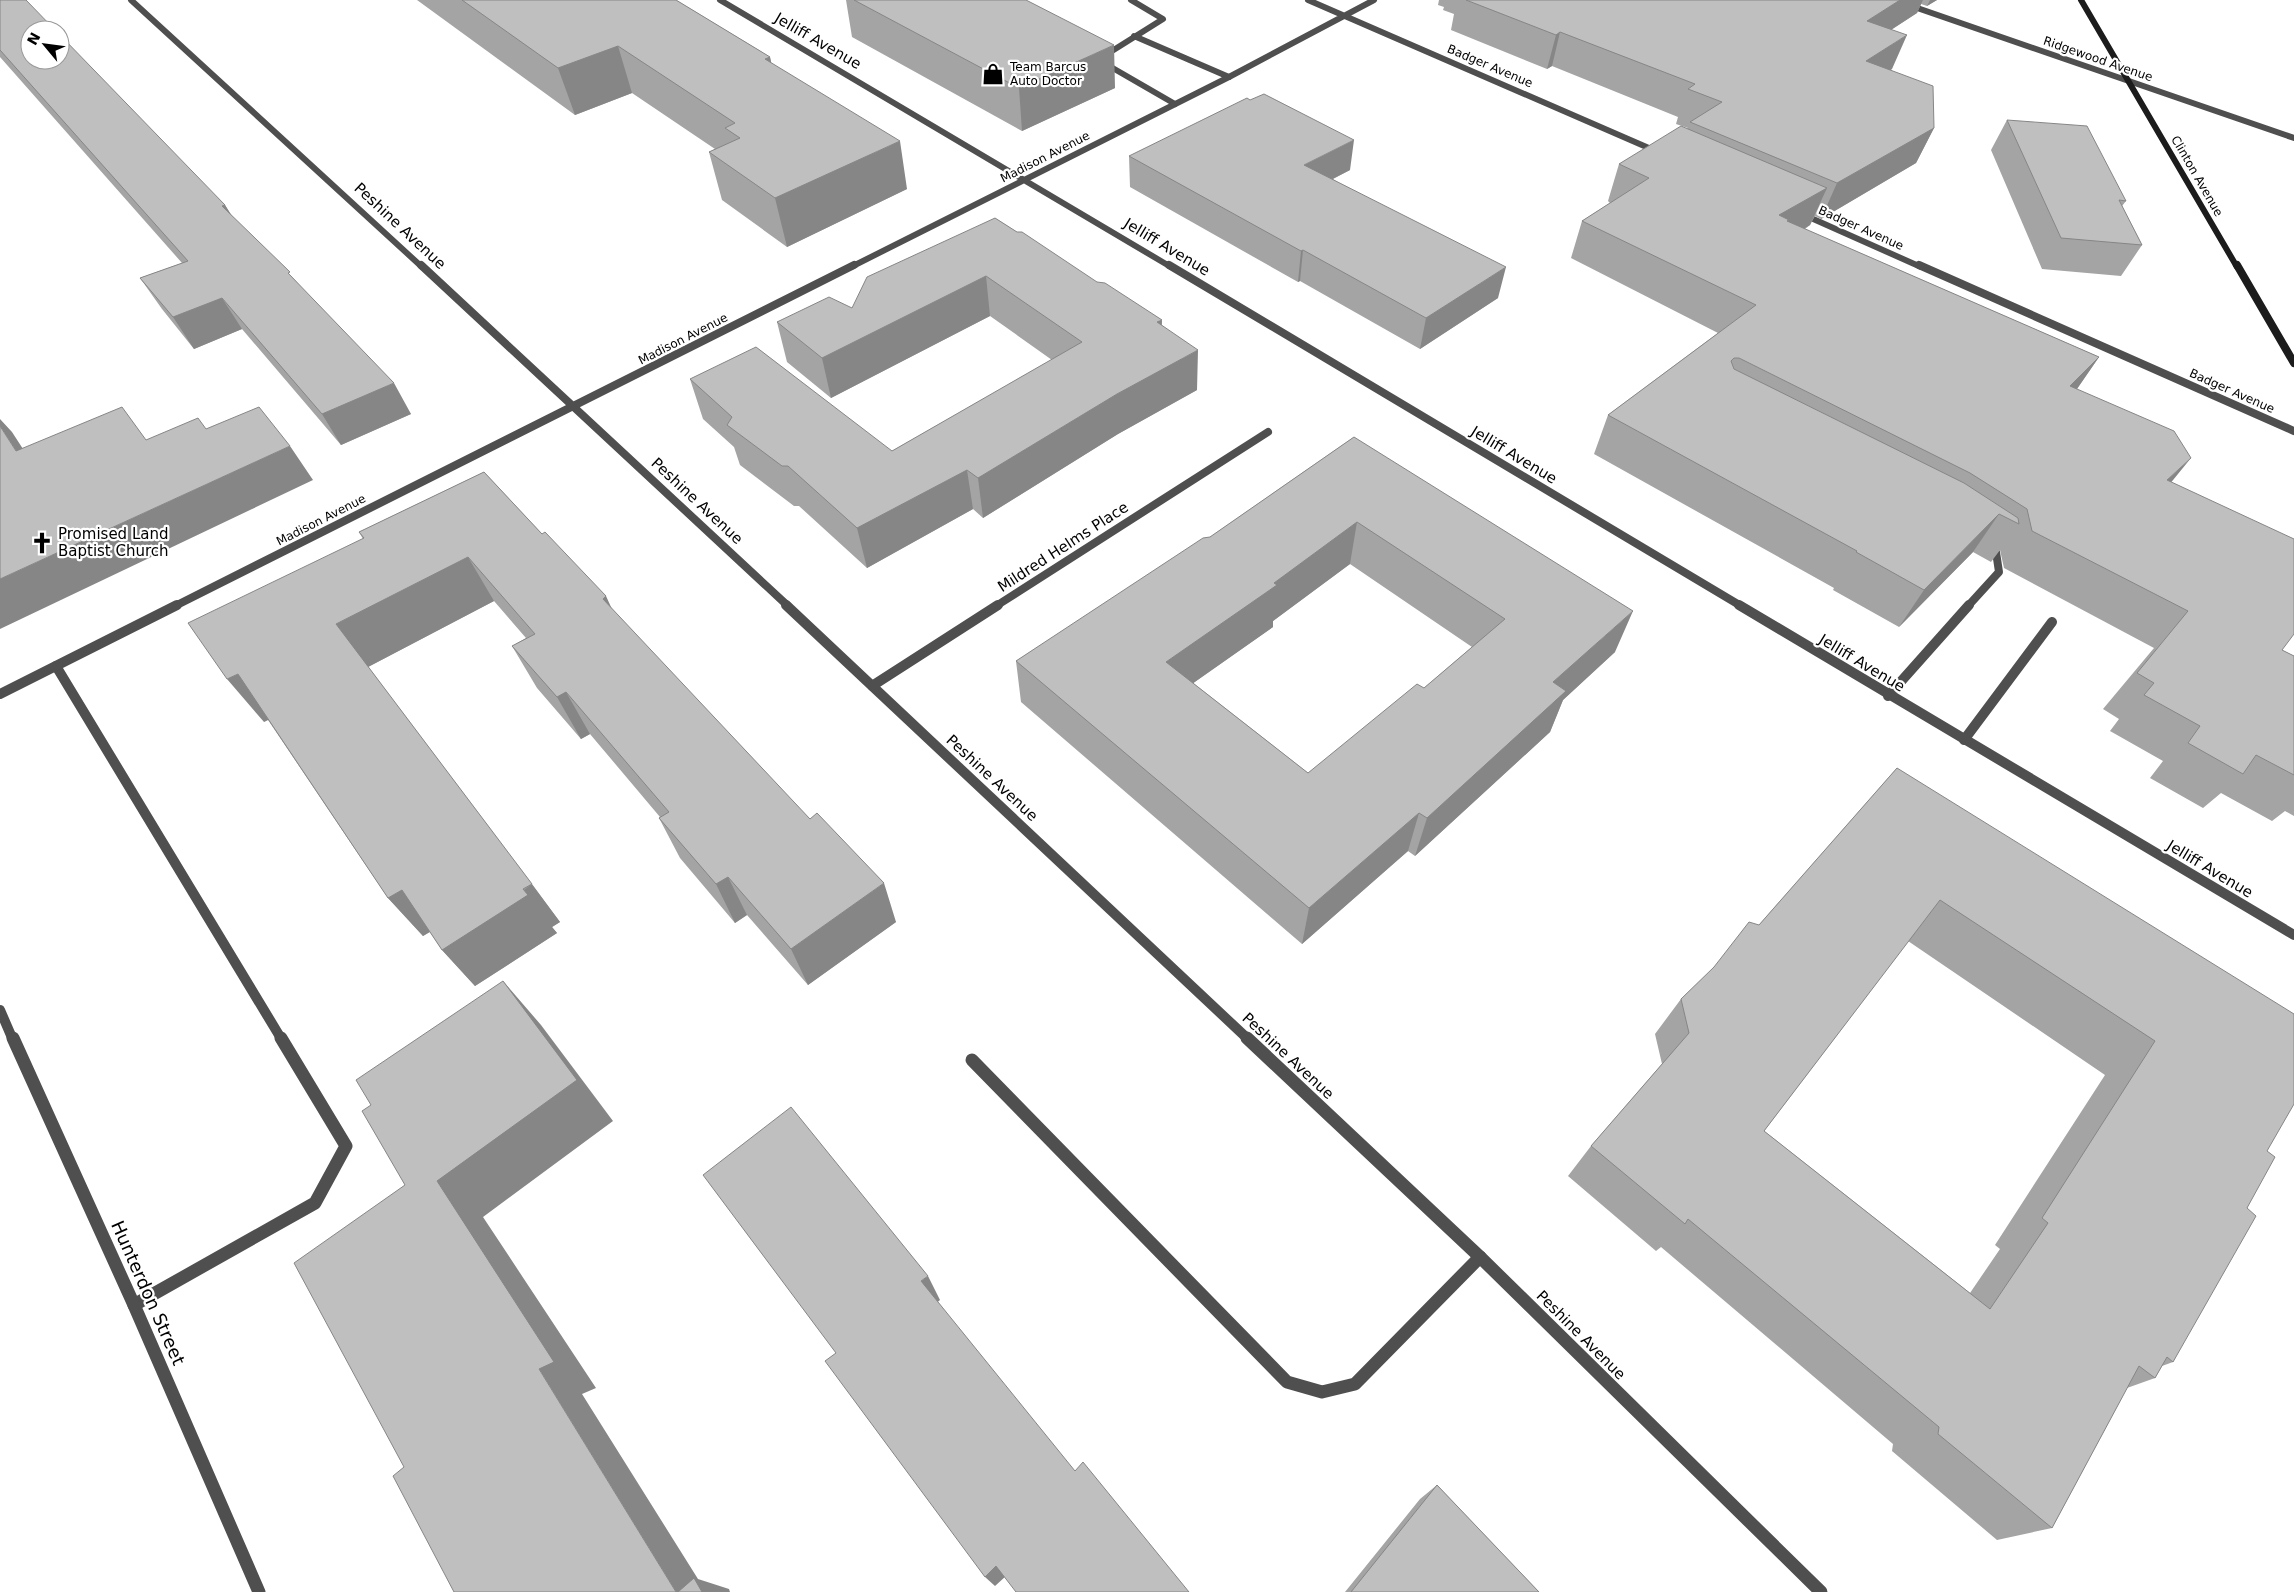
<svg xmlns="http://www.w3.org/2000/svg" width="2294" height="1592" font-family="'DejaVu Sans',sans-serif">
<rect width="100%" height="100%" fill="#fff"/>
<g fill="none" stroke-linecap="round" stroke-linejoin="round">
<path stroke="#4f4f4f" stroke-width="6" d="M 1134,36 L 1229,77
M 1104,56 L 1163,19 L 1131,0
M 1104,63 L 1175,104"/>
<path stroke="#4f4f4f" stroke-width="8" d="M 1968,606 L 1999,572 L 1996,552 L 1987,546"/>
<path stroke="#4f4f4f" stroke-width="10" d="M 56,666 L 282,1040
M 1888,696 L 1969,605
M 1964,740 L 2052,622"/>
<path stroke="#4f4f4f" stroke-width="13" d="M 972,1060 L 1287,1382 L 1322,1392 L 1355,1384 L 1480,1257
M 134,1305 L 315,1203 L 346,1146 L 281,1038"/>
<path stroke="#4f4f4f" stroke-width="6" d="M 131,0 L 422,267
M 720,0 L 1171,267
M 1308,0 L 1658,152
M 1894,0 L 2294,138
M 1802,214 L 1921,267
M 851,267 L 1229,77 L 1374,0"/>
<path stroke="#4f4f4f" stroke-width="8" d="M 421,265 L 788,606
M 1169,265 L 1741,606
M 1919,265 L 2294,431
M 175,606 L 854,265
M 996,606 L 1268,432"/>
<path stroke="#4f4f4f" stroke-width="10" d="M 786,605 L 1249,1040
M 1739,605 L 2294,935
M 872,686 L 998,605
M 0,694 L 177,605
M 0,1010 L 13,1040"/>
<path stroke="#4f4f4f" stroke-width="13" d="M 13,1038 L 134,1305 L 259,1592
M 1247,1038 L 1480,1257 L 1821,1592"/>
<path stroke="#1c1c1c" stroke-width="6" d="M 2081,0 L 2237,267"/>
<path stroke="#1c1c1c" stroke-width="8" d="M 2237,265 L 2294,363"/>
</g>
<path fill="#a4a4a4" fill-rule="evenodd" d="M 0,0 L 225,205 L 231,215 L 294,279 L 411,414 L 341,445 L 242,329 L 194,349 L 162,309 L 140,278 L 182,263 L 0,57 Z
M 417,0 L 676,0 L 770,57 L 771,63 L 907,189 L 787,247 L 722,200 L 709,152 L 715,149 L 632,93 L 575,115 Z
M 846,0 L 1026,0 L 1115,88 L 1022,131 L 852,37 Z
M 1439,0 L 1937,0 L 1927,6 L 1921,4 L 1917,13 L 1891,30 L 1892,69 L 1890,70 L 1934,128 L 1916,163 L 1821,219 L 1815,216 L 1810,225 L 1805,229 L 2099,357 L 2077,389 L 2171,482 L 2282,650 L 2294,656 L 2294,816 L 2285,811 L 2272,821 L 2221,793 L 2203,808 L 2150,778 L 2163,761 L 2110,731 L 2119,719 L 2103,709 L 2154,648 L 2004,568 L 2000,550 L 1991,562 L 1973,552 L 1899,627 L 1833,590 L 1834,588 L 1594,454 L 1608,415 L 1718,333 L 1571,258 L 1582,221 L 1610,203 L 1608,201 L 1619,164 L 1688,128 L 1676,124 L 1678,117 L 1552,66 L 1547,69 L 1451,30 L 1454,14 L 1443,10 L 1444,7 L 1438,5 Z
M 2007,120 L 2126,201 L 2122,206 L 2142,245 L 2121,276 L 2042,269 L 1991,150 Z
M 1129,156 L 1350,170 L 1333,179 L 1498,298 L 1420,349 L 1300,281 L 1298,282 L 1130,187 Z
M 995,218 L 1162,326 L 1197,390 L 1118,434 L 983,518 L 973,509 L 867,568 L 799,506 L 794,506 L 740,465 L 734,447 L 703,419 L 690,379 L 892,451 L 1052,360 L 990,316 L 831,398 L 787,362 L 777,322 L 852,308 Z
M 1354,437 L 1615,652 L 1563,700 L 1550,732 L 1415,856 L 1408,851 L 1302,944 L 1021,702 L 1016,661 L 1210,537 ZM 1350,564 L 1472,647 L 1424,688 L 1308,773 L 1193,683 L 1273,627 L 1273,621 Z
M 484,472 L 611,608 L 896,922 L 808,985 L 747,915 L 735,923 L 680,858 L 659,818 L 660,817 L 590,734 L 581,739 L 537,688 L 512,646 L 526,638 L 494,601 L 368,667 L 560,922 L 552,927 L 557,933 L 475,986 L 442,950 L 430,932 L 423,936 L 388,898 L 268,720 L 264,722 L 363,539 L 359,532 Z
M 1897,768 L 2267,1151 L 2247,1208 L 2173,1362 L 2162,1366 L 2155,1378 L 2127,1388 L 2052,1528 L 1997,1540 L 1892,1451 L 1893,1444 L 1661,1247 L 1656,1251 L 1568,1176 L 1591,1146 L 1662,1064 L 1655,1034 L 1681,999 L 1759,925 ZM 1908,941 L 2105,1075 L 1995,1245 L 2000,1249 L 1970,1293 L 1764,1131 Z
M 1437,1485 L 1539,1592 L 1345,1592 L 1420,1499 Z"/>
<path fill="#868686" d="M 1900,0 L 1923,0 L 1917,13 L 1852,55 L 1867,21 Z
M 1930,0 L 1937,0 L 1927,6 Z
M 1560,32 L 1552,66 L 1547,69 L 1556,35 Z
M 1907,35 L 1892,69 L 1851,95 L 1866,61 Z
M 1114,45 L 1115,88 L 1022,131 L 1019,88 Z
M 618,46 L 632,93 L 575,115 L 558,68 Z
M 770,57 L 780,103 L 765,59 Z
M 1934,128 L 1916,163 L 1821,219 L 1837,183 Z
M 1354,140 L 1350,170 L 1301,195 L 1304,165 Z
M 900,141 L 907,189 L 787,247 L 775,198 Z
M 1827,188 L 1810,225 L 1778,244 L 1779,215 Z
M 225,205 L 244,235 L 222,206 Z
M 1303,250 L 1300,281 L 1298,282 L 1301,251 Z
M 1506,267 L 1498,298 L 1420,349 L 1426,318 Z
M 986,276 L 990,316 L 831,398 L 822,358 Z
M 222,298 L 242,329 L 194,349 L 173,317 Z
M 1162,320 L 1161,360 L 1157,322 Z
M 1198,350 L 1197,390 L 1118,434 L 983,518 L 978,478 L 1117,394 Z
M 2099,357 L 2072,396 L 2070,386 Z
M 394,383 L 411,414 L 341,445 L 322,414 Z
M 0,419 L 12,432 L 47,486 L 16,451 L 0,426 Z
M 290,446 L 313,480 L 0,629 L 0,579 Z
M 2191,458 L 2160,496 L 2167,480 Z
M 967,470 L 973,509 L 867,568 L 857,528 Z
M 1999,514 L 1973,552 L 1899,627 L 1924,590 Z
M 1357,522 L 1350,564 L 1273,621 L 1273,627 L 1165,703 L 1166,662 Z
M 468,557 L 494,601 L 368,667 L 336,624 Z
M 606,596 L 626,640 L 603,599 Z
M 1633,611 L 1615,652 L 1563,700 L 1550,732 L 1415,856 L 1427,818 L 1553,682 Z
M 238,674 L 275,716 L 264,722 L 227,679 Z
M 566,692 L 590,734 L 581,739 L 557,697 Z
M 1419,813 L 1408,851 L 1302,944 L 1309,908 Z
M 728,877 L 747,915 L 735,923 L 716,884 Z
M 884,883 L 896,922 L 808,985 L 791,949 Z
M 532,884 L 560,922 L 552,927 L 557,933 L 475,986 L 442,950 Z
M 402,890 L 436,928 L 423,936 L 388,898 Z
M 503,981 L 541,1025 L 613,1121 L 483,1217 L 596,1388 L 582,1394 L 698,1579 L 729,1589 L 730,1592 L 676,1592 L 539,1369 L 437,1181 Z
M 928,1276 L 940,1300 L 934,1305 L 921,1281 Z
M 996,1566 L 1006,1576 L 995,1586 L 985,1577 Z"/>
<path fill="#bfbfbf" stroke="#868686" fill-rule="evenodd" d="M 0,0 L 26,0 L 55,30 L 30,30 L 30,60 L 60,60 L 60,35 L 225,205 L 222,206 L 290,272 L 288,273 L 394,383 L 322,414 L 222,298 L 173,317 L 140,278 L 188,261 L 0,50 Z
M 462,0 L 676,0 L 770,57 L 765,59 L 900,141 L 775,198 L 709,152 L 740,138 L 725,128 L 735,123 L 618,46 L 558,68 Z
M 854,0 L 1026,0 L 1114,45 L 1019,88 Z
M 1466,0 L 1900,0 L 1867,21 L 1907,35 L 1866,61 L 1933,86 L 1934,128 L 1837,183 L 1690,122 L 1722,102 L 1688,89 L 1695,84 L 1560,32 L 1556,35 Z
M 1264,94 L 1354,140 L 1304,165 L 1506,267 L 1426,318 L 1303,250 L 1301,251 L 1129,156 L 1247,98 L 1250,100 Z
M 2007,120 L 2087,126 L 2126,201 L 2119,200 L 2142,245 L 2061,238 Z
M 1681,126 L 1827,188 L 1779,215 L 1789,220 L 1787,221 L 2099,357 L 2070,386 L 2174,431 L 2191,458 L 2167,480 L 2294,539 L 2294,634 L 2282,650 L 2294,656 L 2294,775 L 2256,755 L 2243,774 L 2188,743 L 2200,726 L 2144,695 L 2154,683 L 2137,673 L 2188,611 L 2032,531 L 2027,509 L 1970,473 L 1739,358 L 1734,358 L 1731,361 L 1734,369 L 1964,483 L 2018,518 L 2019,524 L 1999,514 L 1924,590 L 1856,552 L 1857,551 L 1608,415 L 1756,305 L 1582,221 L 1649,178 L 1619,164 Z
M 995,218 L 1017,232 L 1022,232 L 1097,282 L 1105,283 L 1162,320 L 1157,322 L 1198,350 L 1117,394 L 978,478 L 967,470 L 857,528 L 788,466 L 782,466 L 727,425 L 732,417 L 690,379 L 756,347 L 892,451 L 1082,342 L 986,276 L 822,358 L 777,322 L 829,297 L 852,308 L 867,277 Z
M 122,407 L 146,440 L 198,418 L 206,429 L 259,407 L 290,446 L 0,579 L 0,426 L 16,451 Z
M 1354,437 L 1633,611 L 1553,682 L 1566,691 L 1427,818 L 1419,813 L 1309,908 L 1016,661 L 1203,538 L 1210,537 ZM 1357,522 L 1505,619 L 1424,688 L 1417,684 L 1308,773 L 1166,662 L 1277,585 L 1274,583 Z
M 484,472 L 542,534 L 545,532 L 606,596 L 603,599 L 810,819 L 817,813 L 884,883 L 791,949 L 728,877 L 716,884 L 659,818 L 669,812 L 566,692 L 557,697 L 512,646 L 535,634 L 468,557 L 336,624 L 532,884 L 523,889 L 528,895 L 442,950 L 402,890 L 388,898 L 238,674 L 227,679 L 188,623 L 364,538 L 359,532 Z
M 1897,768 L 2294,1014 L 2294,1104 L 2267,1151 L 2275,1157 L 2247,1208 L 2256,1216 L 2173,1362 L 2167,1357 L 2155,1378 L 2139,1366 L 2052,1528 L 1938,1434 L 1939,1427 L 1688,1219 L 1685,1224 L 1591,1146 L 1689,1033 L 1681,999 L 1714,967 L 1749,922 L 1759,925 ZM 1940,900 L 2155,1041 L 2042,1218 L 2048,1223 L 1990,1309 L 1764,1131 Z
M 503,981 L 577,1080 L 437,1181 L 554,1362 L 539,1369 L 676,1592 L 454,1592 L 393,1476 L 404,1467 L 294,1263 L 405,1185 L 362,1111 L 371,1105 L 356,1080 Z
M 791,1107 L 928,1276 L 921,1281 L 1075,1471 L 1083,1462 L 1189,1592 L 1016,1592 L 996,1566 L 985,1577 L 825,1361 L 836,1353 L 703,1175 Z
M 1437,1485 L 1539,1592 L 1351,1592 Z
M 694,1578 L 702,1592 L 678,1592 Z"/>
<defs>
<g id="shop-bare" transform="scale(1.725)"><path d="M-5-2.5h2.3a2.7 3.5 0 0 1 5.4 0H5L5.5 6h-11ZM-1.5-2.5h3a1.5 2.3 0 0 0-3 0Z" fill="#000" stroke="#fff" stroke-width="2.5" paint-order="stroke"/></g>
<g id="church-bare" transform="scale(1.725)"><path d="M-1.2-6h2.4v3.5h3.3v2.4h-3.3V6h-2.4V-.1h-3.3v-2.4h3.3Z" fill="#000" stroke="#fff" stroke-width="2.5" paint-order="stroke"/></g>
</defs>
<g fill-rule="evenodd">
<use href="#shop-bare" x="993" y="74"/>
<use href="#church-bare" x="42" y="543"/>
</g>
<g text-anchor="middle" stroke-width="4.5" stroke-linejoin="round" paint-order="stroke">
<g font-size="12" fill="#000" stroke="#fff">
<text transform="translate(2098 59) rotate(19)" y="4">Ridgewood Avenue</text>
<text transform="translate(1490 66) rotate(23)" y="4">Badger Avenue</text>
<text transform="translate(1045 157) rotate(-27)" y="4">Madison Avenue</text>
<text transform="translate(2197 176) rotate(60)" y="4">Clinton Avenue</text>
<text transform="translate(1861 228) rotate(24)" y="4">Badger Avenue</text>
<text transform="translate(683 339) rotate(-27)" y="4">Madison Avenue</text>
<text transform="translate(2232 391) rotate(24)" y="4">Badger Avenue</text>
<text transform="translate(321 520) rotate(-27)" y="4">Madison Avenue</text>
</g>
<g font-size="12" fill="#000" stroke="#fff" text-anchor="start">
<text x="1010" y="71">Team Barcus<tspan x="1010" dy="14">Auto Doctor</tspan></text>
</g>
<g font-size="15" fill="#000" stroke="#fff">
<text transform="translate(818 41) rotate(30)" y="5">Jelliff Avenue</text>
<text transform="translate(400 226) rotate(43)" y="5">Peshine Avenue</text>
<text transform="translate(1167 247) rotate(31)" y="5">Jelliff Avenue</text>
<text transform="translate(1514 455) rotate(31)" y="5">Jelliff Avenue</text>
<text transform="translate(697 501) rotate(43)" y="5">Peshine Avenue</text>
<text transform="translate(1063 547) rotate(-33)" y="5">Mildred Helms Place</text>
<text transform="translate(1862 663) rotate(31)" y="5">Jelliff Avenue</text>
<text transform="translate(992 778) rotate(43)" y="5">Peshine Avenue</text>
<text transform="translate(2210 869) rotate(31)" y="5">Jelliff Avenue</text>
<text transform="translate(1288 1056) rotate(43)" y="5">Peshine Avenue</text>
<text transform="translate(1581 1335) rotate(45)" y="5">Peshine Avenue</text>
</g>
<g font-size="15" fill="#000" stroke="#fff" text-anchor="start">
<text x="58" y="539">Promised Land<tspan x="58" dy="17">Baptist Church</tspan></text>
</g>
<g font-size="18" fill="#000" stroke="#fff">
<text transform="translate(148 1293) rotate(66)" y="6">Hunterdon Street</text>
</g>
</g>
<g transform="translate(45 45) rotate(299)"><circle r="24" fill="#ffffff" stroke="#999999"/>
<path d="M0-4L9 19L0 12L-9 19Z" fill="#000000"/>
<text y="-8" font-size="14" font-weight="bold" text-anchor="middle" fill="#000000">N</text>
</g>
</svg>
